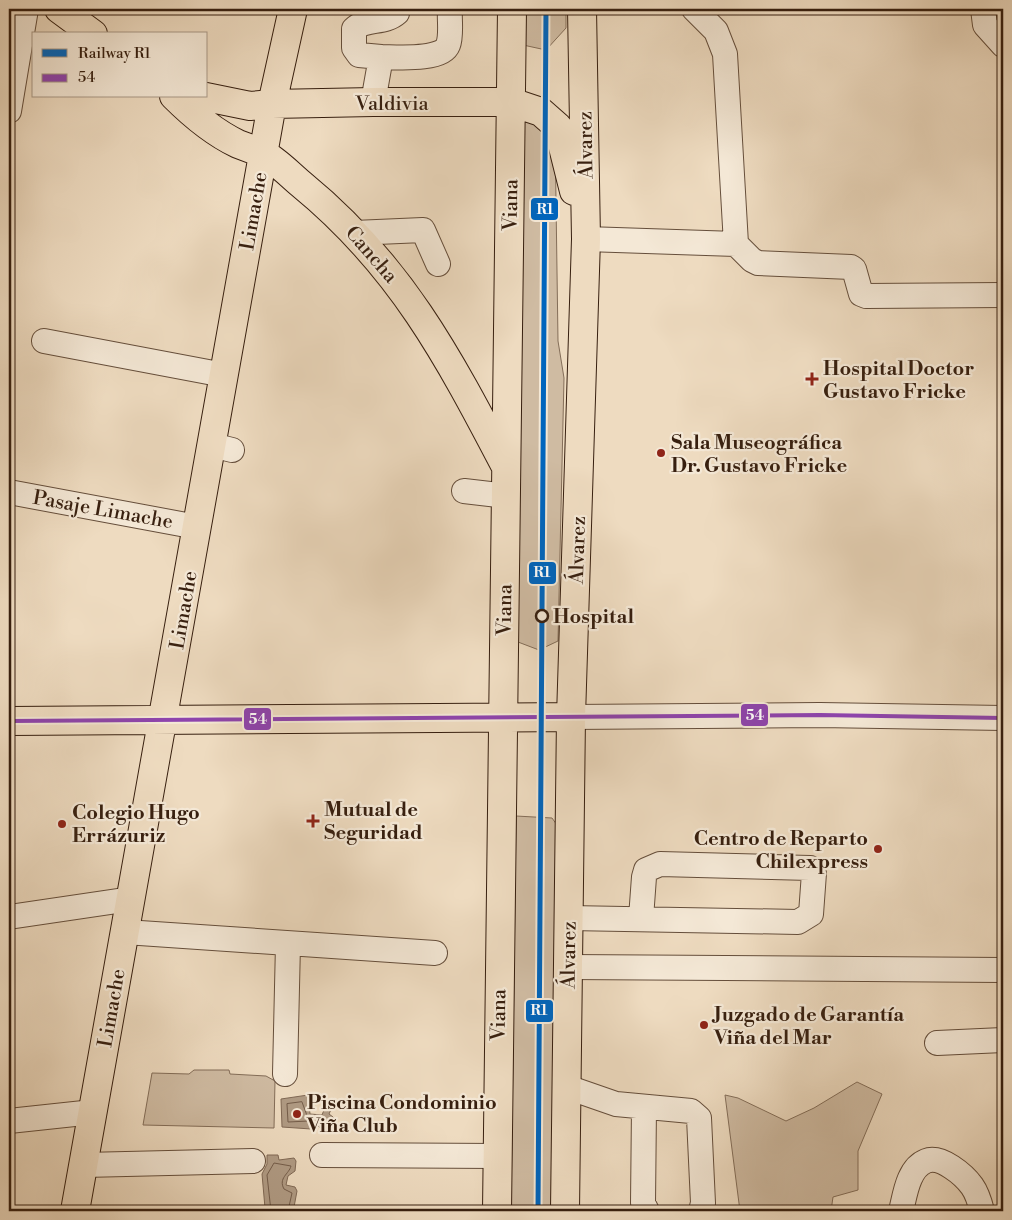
<svg xmlns="http://www.w3.org/2000/svg" width="1012" height="1220" font-family="'Libre Bodoni',serif">
<rect width="100%" height="100%" fill="#eedbc0"/>
<filter id="stains"><feTurbulence type="fractalNoise" baseFrequency=".004" numOctaves="4"/><feColorMatrix values="0 0 0 0 .2 0 0 0 0 .09 0 0 0 0 .02 0 0 0 .5 -.17"/></filter>
<radialGradient id="worn" r=".72"><stop offset=".6" stop-color="#630" stop-opacity="0"/><stop offset="1" stop-color="#630" stop-opacity=".3"/></radialGradient>
<path fill="#cfbba2" stroke="#836d58" d="M 523,9 L 566,9 L 566,28 L 546,50 L 523,45 Z
M 521,120 L 544,122 L 555,131 L 558,341 L 564,378 L 558,641 L 539,650 L 518,642 Z
M 516,816 L 552,818 L 562,832 L 558,1211 L 511,1211 Z
M 194,1070 L 229,1070 L 230,1074 L 266,1076 L 275,1081 L 274,1128 L 143,1125 L 152,1073 L 189,1074 Z
M 857,1082 L 882,1094 L 858,1151 L 858,1190 L 833,1197 L 831,1211 L 740,1211 L 725,1095 L 738,1098 L 786,1121 L 814,1108 Z"/>
<path fill="#b09b84" stroke="#806955" d="M 308,1095 L 310,1114 L 322,1115 L 326,1105 L 332,1107 L 329,1114 L 333,1117 L 336,1125 L 332,1130 L 324,1132 L 317,1125 L 312,1126 L 311,1129 L 282,1127 L 281,1099 Z
M 267,1155 L 278,1155 L 279,1160 L 294,1158 L 296,1161 L 295,1171 L 288,1176 L 286,1185 L 295,1187 L 297,1191 L 294,1207 L 292,1211 L 267,1211 L 265,1208 L 262,1174 L 267,1164 Z"/>
<g fill="none" stroke-linecap="round" stroke-linejoin="round">
<path stroke="#745d4a" stroke-width="1" d="M 302,1102 L 309,1121 L 288,1122 L 287,1104 Z
M 271,1211 L 267,1175 L 274,1163 L 291,1166 C 289,1174 278,1178 284,1189 L 292,1193 L 288,1211"/>
<g stroke="#654e3b" stroke-width="26">
<path id="minor" d="M 983,9 L 985,25 L 1003,45
M 381,57 L 359,55 L 354,48 L 354,29 C 365,18 385,24 397,13 L 397,9
M 373,102 L 381,57 C 396,57 442,61 448,45 C 452,35 449,19 450,9
M 9,111 L 26,9
M 354,233 L 423,230 L 438,264
M 586,239 L 736,244 L 725,54 L 716,31 L 694,9
M 736,244 L 752,260 L 758,263 L 851,267 L 854,269 L 861,294 L 866,296 L 1003,295
M 44,341 L 224,375
M 212,445 L 232,450
M 464,491 L 507,496
M 9,492 L 197,527
M 571,717 L 820,715 L 1003,718
M 9,917 L 131,899
M 569,918 L 798,922 L 811,914 L 814,873 L 810,868 L 660,864 L 646,870 L 644,877 L 641,918
M 125,932 L 435,953
M 568,967 L 1003,970
M 937,1043 L 1003,1040
M 285,1074 L 288,944
M 567,1087 L 616,1104 L 691,1111 L 699,1118 L 703,1203 L 701,1211
M 644,1107 L 643,1203 L 647,1211
M 9,1121 L 93,1112
M 322,1155 L 497,1156
M 84,1165 L 253,1161
M 901,1211 C 905,1195 908,1168 926,1161 C 941,1155 964,1175 972,1186 C 977,1193 980,1203 982,1211"/>
</g>
<g stroke="#371f0f" stroke-width="30">
<path id="major" d="M 59,9 L 93,34
M 174,96 C 193,115 213,132 238,144 C 246,147 254,150 262,153 C 276,160 289,174 301,184 C 400,265 448,356 506,467
M 201,96 L 250,106 L 272,104 L 373,102 L 511,102 L 541,112 L 558,127 L 574,191
M 9,721 L 571,717
M 75,1211 L 272,104 L 293,9
M 497,1211 L 512,9
M 565,1211 L 571,717 L 586,239 L 582,9"/>
</g>
<use href="#minor" stroke="#f4e8d6" stroke-width="24"/>
<use href="#major" stroke="#eedbc0" stroke-width="28"/>
<g stroke="#f4e8d6" stroke-width="8">
<path id="bus-1" d="M 9,721 L 820,715 L 1003,718"/>
</g>
<use href="#bus-1" stroke="#8e44ad" stroke-width="4"/>
<g stroke="#f4e8d6" stroke-width="9">
<path id="rail-1" d="M 538,1211 L 546,9"/>
</g>
<use href="#rail-1" stroke="#0065bd" stroke-width="5"/>
</g>
<g fill="#8f2418" stroke="#f4e8d6" stroke-width="2">
<path d="M809.5 371.5h5v5h5v5h-5v5h-5v-5h-5v-5h5z"/>
<circle cx="661" cy="453" r="5"/>
<path d="M310.5 813.5h5v5h5v5h-5v5h-5v-5h-5v-5h5z"/>
<circle cx="62" cy="824" r="5"/>
<circle cx="878" cy="849" r="5"/>
<circle cx="704" cy="1025" r="5"/>
<circle cx="297" cy="1114" r="5"/>
</g>
<circle fill="#f4e8d6" stroke="#371f0f" stroke-width="2.5" cx="542" cy="616" r="6"/>
<g text-anchor="middle" stroke-width="4.5" stroke-linejoin="round" paint-order="stroke">
<g font-size="20" fill="#371f0f" stroke="#f4e8d6">
<text x="392" y="110">Valdivia</text>
<text transform="translate(585 145) rotate(-91)" y="7">Álvarez</text>
<text transform="translate(510 205) rotate(-89)" y="7">Viana</text>
<text transform="translate(253 211) rotate(-80)" y="7">Limache</text>
<text transform="translate(372 254) rotate(49)" y="7">Cancha</text>
<text transform="translate(103 509) rotate(10)" y="7">Pasaje Limache</text>
<text transform="translate(577 550) rotate(-88)" y="7">Álvarez</text>
<text transform="translate(183 610) rotate(-80)" y="7">Limache</text>
<text transform="translate(504 610) rotate(-89)" y="7">Viana</text>
<text transform="translate(568 955) rotate(-89)" y="7">Álvarez</text>
<text transform="translate(111 1008) rotate(-80)" y="7">Limache</text>
<text transform="translate(498 1015) rotate(-89)" y="7">Viana</text>
</g>
<g font-size="20" font-weight="bold" fill="#371f0f" stroke="#f4e8d6" text-anchor="start">
<text x="823" y="375">Hospital Doctor<tspan x="823" dy="23">Gustavo Fricke</tspan></text>
<text x="671" y="449">Sala Museográfica<tspan x="671" dy="23">Dr. Gustavo Fricke</tspan></text>
<text x="324" y="816">Mutual de<tspan x="324" dy="23">Seguridad</tspan></text>
<text x="72" y="819">Colegio Hugo<tspan x="72" dy="23">Errázuriz</tspan></text>
<text x="868" y="845" text-anchor="end">Centro de Reparto<tspan x="868" dy="23">Chilexpress</tspan></text>
<text x="714" y="1021">Juzgado de Garantía<tspan x="714" dy="23">Viña del Mar</tspan></text>
<text x="307" y="1109">Piscina Condominio<tspan x="307" dy="23">Viña Club</tspan></text>
</g>
<g font-size="20" font-weight="bold" fill="#371f0f" stroke="#f4e8d6" text-anchor="start">
<text x="553" y="623">Hospital</text>
</g>
</g>
<g stroke="#f4e8d6" stroke-width="2">
<rect x="530" y="197" width="29" height="24" rx="5" fill="#0065bd"/>
<rect x="528" y="561" width="29" height="24" rx="5" fill="#0065bd"/>
<rect x="740" y="703" width="29" height="24" rx="5" fill="#8e44ad"/>
<rect x="243" y="707" width="29" height="24" rx="5" fill="#8e44ad"/>
<rect x="525" y="999" width="29" height="24" rx="5" fill="#0065bd"/>
</g>
<g font-size="14" text-anchor="middle" font-weight="bold" fill="#fff">
<text x="545" y="214">R1</text>
<text x="542" y="577">R1</text>
<text x="755" y="720">54</text>
<text x="258" y="724">54</text>
<text x="539" y="1015">R1</text>
</g>
<rect width="1012" height="1220" fill="none" stroke="#eedbc0" stroke-width="30"/>
<rect x="10" y="10" width="992" height="1200" fill="none" stroke="#371f0f" stroke-width="2.5"/>
<rect x="15" y="15" width="982" height="1190" fill="none" stroke="#371f0f"/>
<rect x="32" y="32" width="175" height="65" fill="#f4e8d6" stroke="#a89886"/>
<rect x="42" y="49" width="25" height="8" fill="#0065bd" stroke="#a89886"/>
<text x="78" y="58" font-size="15" fill="#371f0f">Railway R1</text>
<rect x="42" y="74" width="25" height="8" fill="#8e44ad" stroke="#a89886"/>
<text x="78" y="82" font-size="15" fill="#371f0f">54</text>
<rect width="100%" height="100%" filter="url(#stains)"/>
<rect width="100%" height="100%" fill="url(#worn)"/>
</svg>
